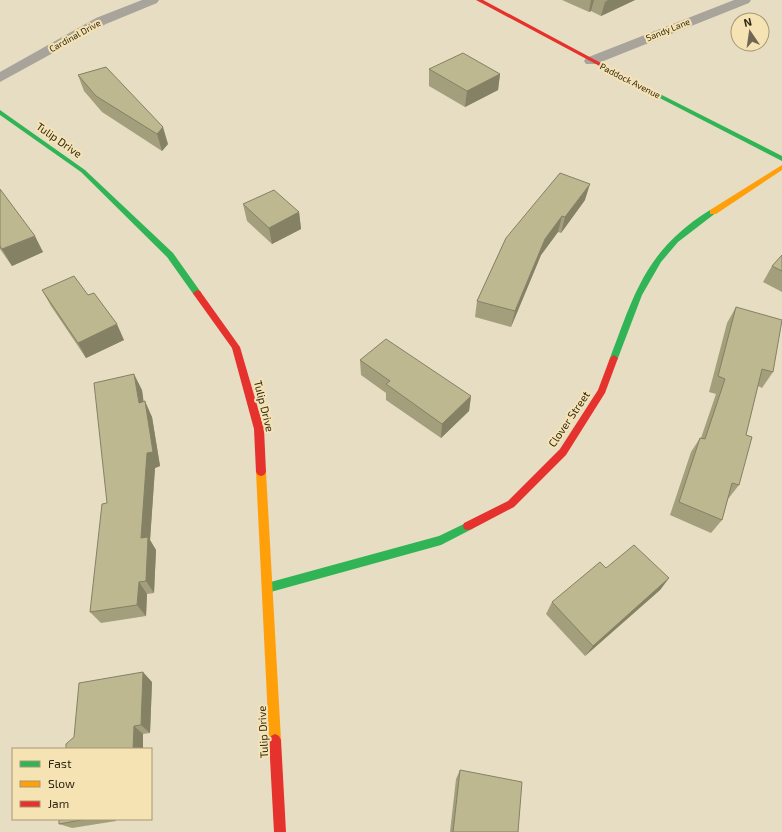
<svg xmlns="http://www.w3.org/2000/svg" width="782" height="832" font-family="'Exo 2',sans-serif">
<rect width="100%" height="100%" fill="#e7ddc3"/>
<g fill="none" stroke-linecap="round" stroke-linejoin="round">
<path fill="#a8a49b" fill-rule="evenodd" d="M 142,0 L 159,0 L 157,3 L 106,24 L 0,82 L 0,72 L 96,18 Z
M 734,0 L 751,0 L 749,3 L 596,64 L 586,64 L 584,61 L 586,58 Z"/>
<path fill="#30b455" fill-rule="evenodd" d="M 650,91 L 654,91 L 782,156 L 782,161 L 650,93 Z
M 0,110 L 85,170 L 173,253 L 200,291 L 201,293 L 200,295 L 194,295 L 167,257 L 81,172 L 0,115 Z
M 710,210 L 716,210 L 717,212 L 678,242 L 661,262 L 642,295 L 618,358 L 617,360 L 611,360 L 610,358 C 635,292 646,250 710,210 Z
M 468,522 L 472,523 L 473,526 L 472,529 L 441,545 L 267,593 L 263,592 L 262,588 L 263,584 L 267,583 L 439,536 Z"/>
<path fill="#ff9f0a" fill-rule="evenodd" d="M 782,165 L 782,170 L 716,214 L 710,214 L 710,210 Z
M 261,468 L 264,469 L 266,472 L 281,740 L 279,744 L 275,746 L 271,744 L 269,740 L 256,472 L 258,469 Z"/>
<path fill="#e5322d" fill-rule="evenodd" d="M 476,0 L 483,0 L 655,92 L 650,93 Z
M 197,290 L 200,291 L 240,347 L 264,429 L 266,472 L 264,475 L 261,476 L 258,475 L 256,472 L 254,429 L 232,348 L 194,295 L 193,293 Z
M 614,355 L 618,358 L 605,393 L 566,455 L 514,507 L 472,529 L 468,530 L 464,529 L 463,526 L 464,523 L 508,501 L 560,449 L 598,390 L 610,358 Z
M 275,734 L 279,736 L 281,740 L 286,832 L 274,832 L 269,740 L 271,736 Z"/>
</g>
<path fill="#a39e7c" d="M 562,0 L 635,0 L 601,16 L 591,11 L 589,12 Z
M 106,67 L 168,144 L 162,151 L 102,112 L 84,91 L 78,75 Z
M 429,69 L 500,74 L 498,90 L 465,107 L 429,86 Z
M 0,189 L 43,252 L 12,266 L 0,249 Z
M 585,200 L 561,233 L 558,232 L 541,255 L 511,327 L 475,317 L 477,301 L 506,238 Z
M 243,204 L 299,212 L 301,229 L 272,244 L 247,221 Z
M 782,255 L 782,292 L 763,282 L 772,266 Z
M 42,290 L 88,295 L 124,340 L 86,358 L 51,306 Z
M 736,307 L 773,372 L 762,388 L 758,386 L 746,435 L 739,485 L 728,499 L 722,520 L 711,533 L 670,515 L 691,452 L 700,438 L 701,438 L 716,394 L 709,392 L 727,323 Z
M 360,360 L 471,396 L 469,411 L 441,438 L 386,400 L 386,393 L 361,375 Z
M 142,390 L 143,402 L 152,417 L 160,466 L 155,468 L 150,540 L 156,550 L 154,593 L 147,594 L 146,616 L 101,623 L 90,612 L 107,503 Z
M 606,568 L 669,578 L 660,590 L 585,656 L 546,614 L 552,602 Z
M 152,682 L 150,733 L 143,734 L 143,749 L 66,749 Z
M 460,770 L 518,832 L 450,832 L 456,779 Z
M 59,819 L 116,819 L 116,821 L 72,828 L 59,824 Z"/>
<path fill="#848165" d="M 591,0 L 594,0 L 591,11 L 589,12 Z
M 608,0 L 635,0 L 601,16 L 605,2 Z
M 500,74 L 498,90 L 465,107 L 467,91 Z
M 163,127 L 168,144 L 162,151 L 157,134 Z
M 590,184 L 585,200 L 561,233 L 565,217 Z
M 299,212 L 301,229 L 272,244 L 269,228 Z
M 562,216 L 558,232 L 541,255 L 511,327 L 515,311 L 545,239 Z
M 35,236 L 43,252 L 12,266 L 2,249 Z
M 117,324 L 124,340 L 86,358 L 78,343 Z
M 134,374 L 142,390 L 146,418 L 139,403 Z
M 471,396 L 469,411 L 441,438 L 442,424 Z
M 145,401 L 152,417 L 160,466 L 155,468 L 150,540 L 156,550 L 154,593 L 146,581 L 141,538 L 147,453 Z
M 669,578 L 660,590 L 585,656 L 593,646 Z
M 139,582 L 147,594 L 146,616 L 137,605 Z
M 143,672 L 152,682 L 150,733 L 141,725 Z
M 134,726 L 143,734 L 143,749 L 133,749 Z"/>
<path fill="#bdb890" stroke="#848165" d="M 463,53 L 500,74 L 467,91 L 429,69 Z
M 106,67 L 163,127 L 157,134 L 96,96 L 78,75 Z
M 560,173 L 590,184 L 565,217 L 562,216 L 545,239 L 515,311 L 477,301 L 506,238 Z
M 0,189 L 35,236 L 2,249 L 0,246 Z
M 274,190 L 299,212 L 269,228 L 243,204 Z
M 782,255 L 782,271 L 772,266 Z
M 74,276 L 88,295 L 94,293 L 117,324 L 78,343 L 42,290 Z
M 736,307 L 782,320 L 773,372 L 762,369 L 746,435 L 752,437 L 739,485 L 732,483 L 722,520 L 679,502 L 700,438 L 705,439 L 725,379 L 718,376 Z
M 386,339 L 471,396 L 442,424 L 386,384 L 390,381 L 360,360 Z
M 134,374 L 139,403 L 145,401 L 153,452 L 147,453 L 141,538 L 148,537 L 146,581 L 139,582 L 137,605 L 90,612 L 102,504 L 107,503 L 94,383 Z
M 634,545 L 669,578 L 593,646 L 552,602 L 600,562 L 606,568 Z
M 143,672 L 141,725 L 134,726 L 133,749 L 66,749 L 66,744 L 74,737 L 79,683 Z
M 460,770 L 522,782 L 518,832 L 453,832 Z
M 59,819 L 87,819 L 59,824 Z"/>
<g text-anchor="middle" stroke-width="4" stroke-linejoin="round" paint-order="stroke">
<g font-size="9" fill="#2f2816" stroke="#f6e3b4">
<text transform="translate(668 30) rotate(-22)" y="3">Sandy Lane</text>
<text transform="translate(75 36) rotate(-29)" y="3">Cardinal Drive</text>
<text transform="translate(630 81) rotate(27)" y="3">Paddock Avenue</text>
</g>
<g font-size="11" fill="#2f2816" stroke="#f6e3b4">
<text transform="translate(59 140) rotate(35)" y="4">Tulip Drive</text>
<text transform="translate(264 406) rotate(76)" y="4">Tulip Drive</text>
<text transform="translate(569 419) rotate(-56)" y="4">Clover Street</text>
<text transform="translate(263 732) rotate(-93)" y="4">Tulip Drive</text>
</g>
</g>
<rect x="12" y="748" width="140" height="72" fill="#f6e3b4" stroke="#a69875"/>
<rect x="20" y="761" width="20" height="6" fill="#30b455" stroke="#a69875"/>
<text x="48" y="768" font-size="12" fill="#2f2816">Fast</text>
<rect x="20" y="781" width="20" height="6" fill="#ff9f0a" stroke="#a69875"/>
<text x="48" y="788" font-size="12" fill="#2f2816">Slow</text>
<rect x="20" y="801" width="20" height="6" fill="#e5322d" stroke="#a69875"/>
<text x="48" y="808" font-size="12" fill="#2f2816">Jam</text>
<g transform="translate(750 32) rotate(347)"><circle r="19" fill="#f6e3b4" stroke="#a69875"/>
<path d="M0-3L7 15L0 10L-7 15Z" fill="#6f6753"/>
<text y="-6" font-size="11" font-weight="bold" text-anchor="middle" fill="#2f2816">N</text>
</g>
</svg>
